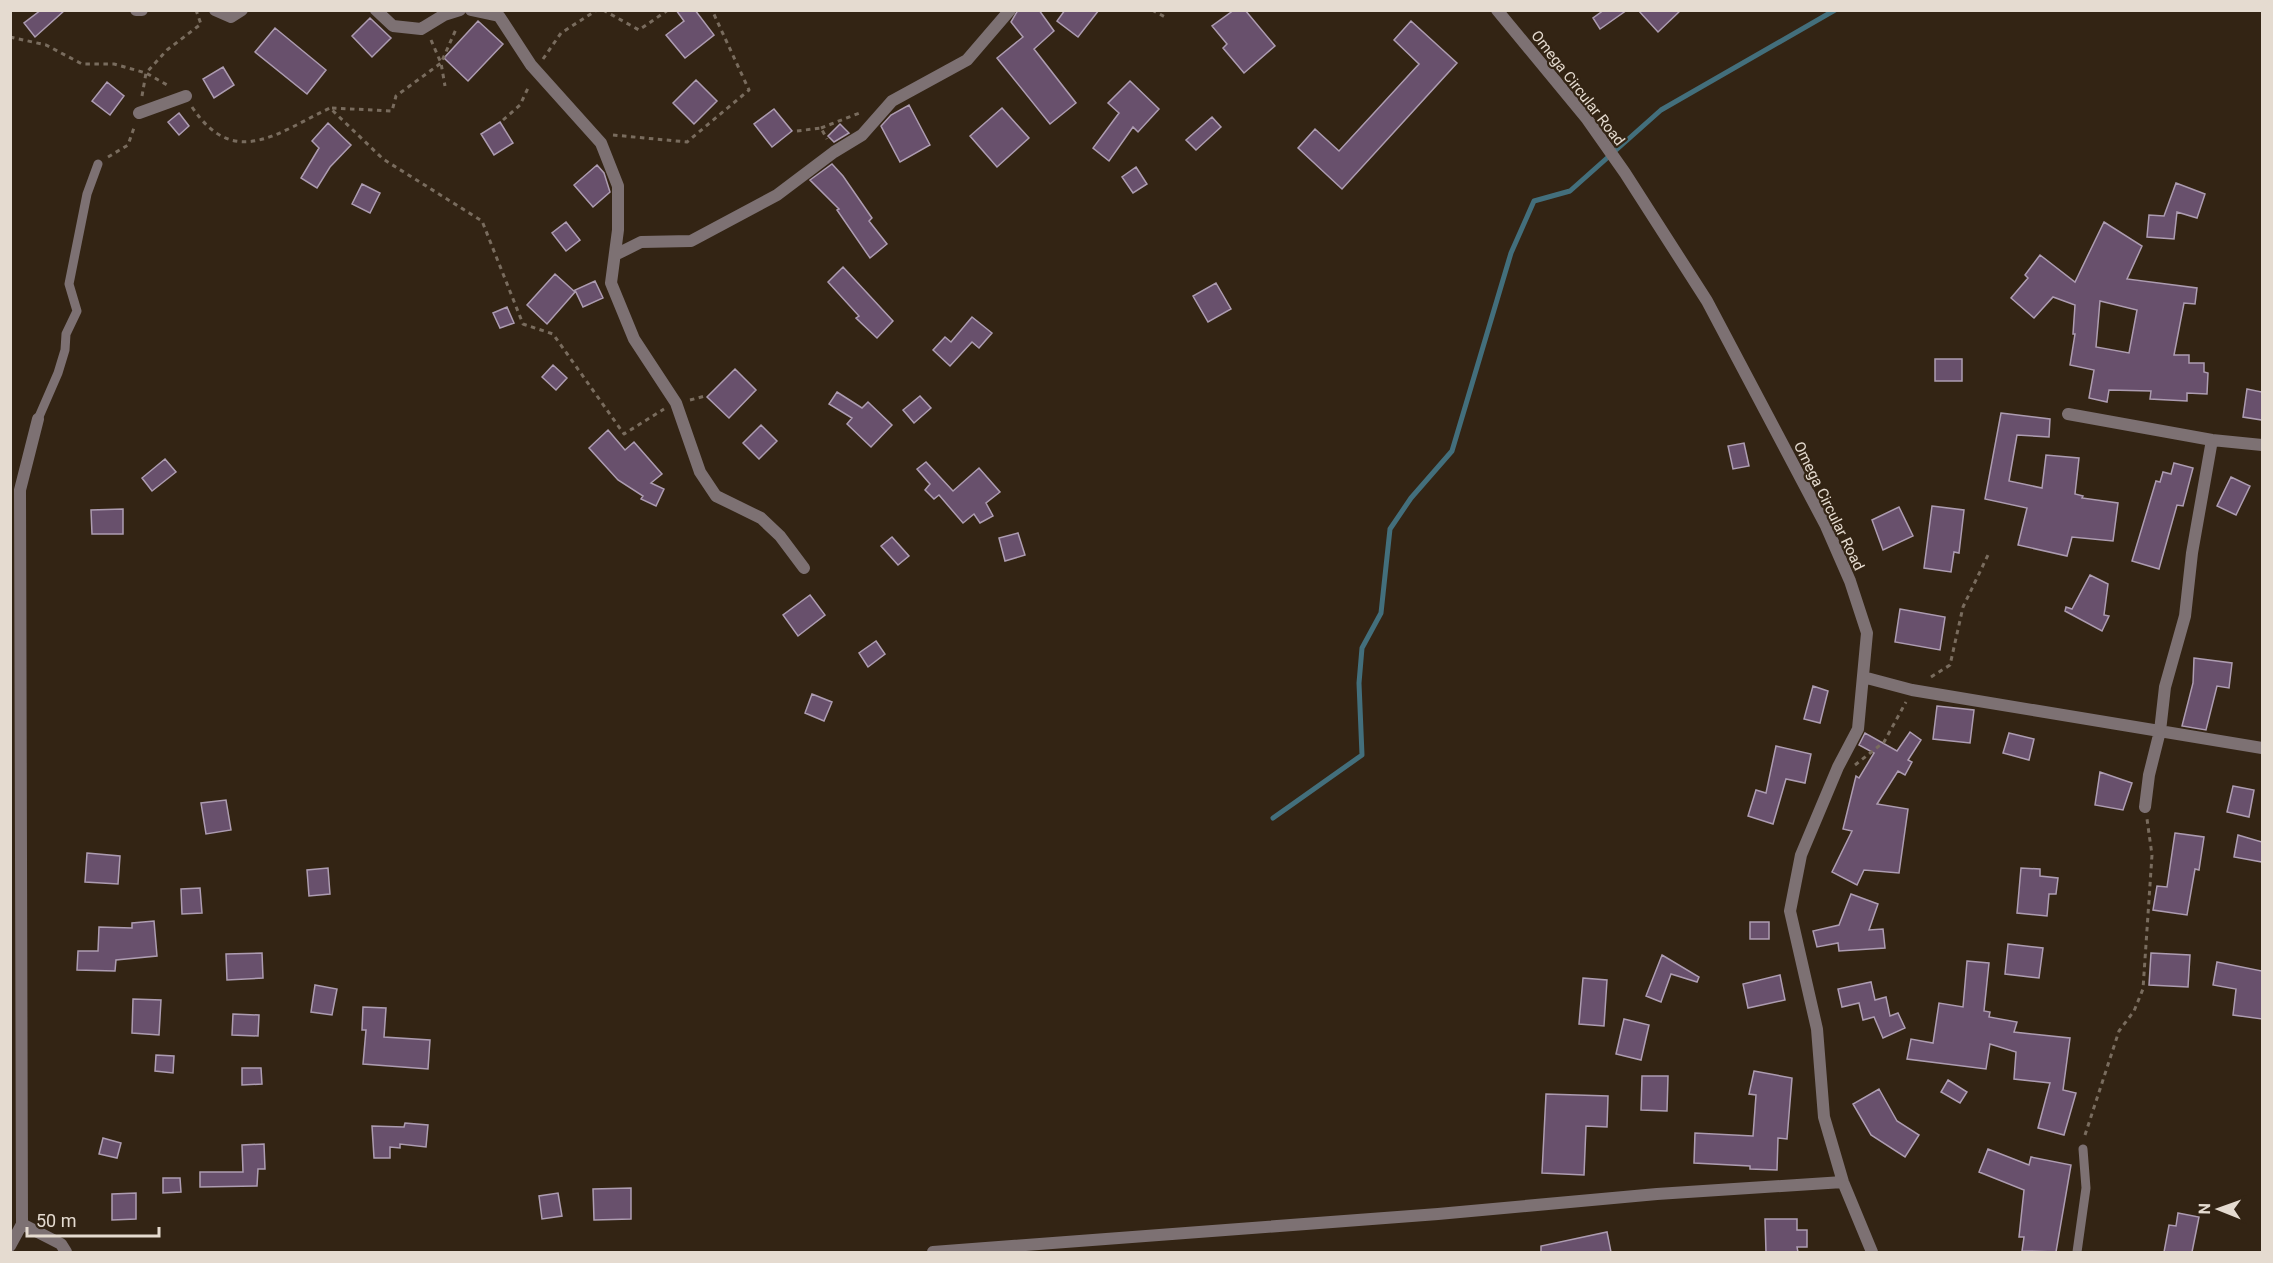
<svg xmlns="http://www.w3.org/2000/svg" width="2273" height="1263" font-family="Roboto,sans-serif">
<rect width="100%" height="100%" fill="#332414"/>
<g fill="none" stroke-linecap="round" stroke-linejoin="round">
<path stroke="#436f7c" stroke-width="5" d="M 1273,818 L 1362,755 L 1359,683 L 1362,648 L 1381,613 L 1390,529 L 1411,498 L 1452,451 L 1511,253 L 1534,201 L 1570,191 L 1661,110 L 1835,10"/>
</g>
<path fill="#68506c" stroke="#ad9cb1" stroke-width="1.5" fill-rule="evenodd" d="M 41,10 L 65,10 L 35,37 L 24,23 Z
M 676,10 L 695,10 L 714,35 L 685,58 L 666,35 L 684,21 Z
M 1018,10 L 1039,10 L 1054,31 L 1034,49 L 1076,103 L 1050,124 L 997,58 L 1023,37 L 1011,22 Z
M 1065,10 L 1099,10 L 1078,37 L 1057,21 Z
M 1234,10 L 1245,10 L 1275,46 L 1244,73 L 1223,48 L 1227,44 L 1212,26 Z
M 1604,10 L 1627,10 L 1600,29 L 1593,18 Z
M 1638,10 L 1681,10 L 1658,32 Z
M 370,18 L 391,38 L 372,57 L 352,36 Z
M 478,21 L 503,44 L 468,81 L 444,58 Z
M 1411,21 L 1457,63 L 1342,189 L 1298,148 L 1315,129 L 1339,151 L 1419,64 L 1394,40 Z
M 275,28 L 326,70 L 307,94 L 255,52 Z
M 223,67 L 234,85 L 214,98 L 203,79 Z
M 696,80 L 717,101 L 694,124 L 673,103 Z
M 1130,81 L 1159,109 L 1138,132 L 1133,127 L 1109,161 L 1093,148 L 1119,113 L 1108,103 Z
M 107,82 L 124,96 L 110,115 L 92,101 Z
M 909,105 L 930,145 L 900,162 L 881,126 L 891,115 Z
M 1002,108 L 1029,138 L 997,167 L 970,136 Z
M 774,109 L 792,131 L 772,147 L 754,124 Z
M 179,113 L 189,126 L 179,135 L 168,122 Z
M 1212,117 L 1221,127 L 1196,150 L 1186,140 Z
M 500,122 L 513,143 L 494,155 L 481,134 Z
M 328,123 L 351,145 L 330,167 L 317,188 L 301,178 L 319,148 L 312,141 Z
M 840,124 L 849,133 L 834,142 L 828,136 Z
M 832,164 L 843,176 L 872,218 L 869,221 L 887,244 L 870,258 L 837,210 L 839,209 L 810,180 Z
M 597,165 L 604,173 L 610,192 L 593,207 L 574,185 Z
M 1136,167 L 1147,184 L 1133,193 L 1122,177 Z
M 2176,183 L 2205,194 L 2197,218 L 2177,212 L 2174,239 L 2147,237 L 2149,215 L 2164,216 Z
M 362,184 L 380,193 L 370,213 L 352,204 Z
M 566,222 L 580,240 L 566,251 L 552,233 Z
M 2104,222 L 2142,246 L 2127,279 L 2197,288 L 2195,304 L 2184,303 L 2174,355 L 2189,355 L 2189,363 L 2204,363 L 2204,372 L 2208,373 L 2207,394 L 2187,393 L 2187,401 L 2150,399 L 2151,391 L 2109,390 L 2107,402 L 2089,398 L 2094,370 L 2070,365 L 2075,334 L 2073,334 L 2075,305 L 2053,297 L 2034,318 L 2011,298 L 2028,278 L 2025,275 L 2040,255 L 2075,282 ZM 2100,301 L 2137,310 L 2129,353 L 2096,347 Z
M 843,267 L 893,321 L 877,338 L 856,318 L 859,316 L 828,282 Z
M 555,274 L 575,292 L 547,324 L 527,305 Z
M 595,281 L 603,298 L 583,307 L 575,290 Z
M 1216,283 L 1231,309 L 1208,322 L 1193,296 Z
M 507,307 L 514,323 L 500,328 L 493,313 Z
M 972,317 L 992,333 L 979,348 L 972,342 L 950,366 L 933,350 L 945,337 L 951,342 Z
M 1935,359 L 1962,359 L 1962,381 L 1935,381 Z
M 553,365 L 567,378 L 556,390 L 542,377 Z
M 735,369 L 756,390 L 729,418 L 707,397 Z
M 2247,389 L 2262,392 L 2262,420 L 2243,417 Z
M 837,392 L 862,408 L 868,402 L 892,425 L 871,447 L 847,424 L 852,418 L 829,404 Z
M 920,396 L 931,408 L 914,423 L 903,410 Z
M 2001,413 L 2050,419 L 2049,437 L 2017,435 L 2009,481 L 2042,488 L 2046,455 L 2079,458 L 2075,494 L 2083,496 L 2082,498 L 2118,503 L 2113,541 L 2072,537 L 2067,556 L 2018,545 L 2027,508 L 1985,499 Z
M 761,425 L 777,441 L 759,459 L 743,443 Z
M 608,430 L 625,450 L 634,442 L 662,474 L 651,483 L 664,489 L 656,506 L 641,499 L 643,496 L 618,480 L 589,448 Z
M 1744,443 L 1749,466 L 1733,469 L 1728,446 Z
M 165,459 L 176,472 L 152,491 L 142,478 Z
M 926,462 L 953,491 L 979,468 L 1000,492 L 986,503 L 993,516 L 980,523 L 974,514 L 963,523 L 939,495 L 934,499 L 925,490 L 930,484 L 917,469 Z
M 2174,463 L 2193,468 L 2183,506 L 2177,505 L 2159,569 L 2132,561 L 2156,481 L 2160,482 L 2163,472 L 2171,474 Z
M 2231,477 L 2250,486 L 2236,515 L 2217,506 Z
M 1932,506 L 1964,510 L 1959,553 L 1954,552 L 1951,572 L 1924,568 Z
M 1899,507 L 1913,536 L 1883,550 L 1872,520 Z
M 123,509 L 123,534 L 92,534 L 91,510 Z
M 1018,533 L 1025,555 L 1005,561 L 999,538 Z
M 892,537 L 909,556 L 898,565 L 881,546 Z
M 2090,575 L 2108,584 L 2104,615 L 2109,616 L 2102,631 L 2065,611 L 2066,607 L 2072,609 Z
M 810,595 L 825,615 L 798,636 L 783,615 Z
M 1900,609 L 1945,617 L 1940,650 L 1895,642 Z
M 876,641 L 885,654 L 868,667 L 859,653 Z
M 2194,658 L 2232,663 L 2229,688 L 2217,686 L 2206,730 L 2182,726 L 2193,683 Z
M 1813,686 L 1828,691 L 1820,723 L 1804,719 Z
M 812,694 L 832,702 L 824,721 L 805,713 Z
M 1937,706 L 1974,710 L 1970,743 L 1933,739 Z
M 1910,732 L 1921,740 L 1908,760 L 1912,762 L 1905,775 L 1898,771 L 1877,804 L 1908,809 L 1899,873 L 1864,870 L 1857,885 L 1832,872 L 1852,831 L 1843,829 L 1856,776 L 1859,778 L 1874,753 L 1859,745 L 1865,733 L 1897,751 Z
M 2009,733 L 2034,739 L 2029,760 L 2003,753 Z
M 1776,746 L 1811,754 L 1805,783 L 1786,779 L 1773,824 L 1748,816 L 1756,790 L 1766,793 Z
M 2100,772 L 2132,783 L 2123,810 L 2095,805 Z
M 2233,786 L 2254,790 L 2249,817 L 2227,812 Z
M 226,800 L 231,830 L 206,834 L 201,803 Z
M 2175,833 L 2204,837 L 2199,870 L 2195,869 L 2187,915 L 2153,910 L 2157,886 L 2167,887 Z
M 2238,835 L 2262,842 L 2262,862 L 2234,857 Z
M 87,853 L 120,856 L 118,884 L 85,882 Z
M 328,868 L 330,894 L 309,896 L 307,870 Z
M 2021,868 L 2040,869 L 2040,876 L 2058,878 L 2056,894 L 2049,894 L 2047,916 L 2017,913 Z
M 200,888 L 202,913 L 182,914 L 181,889 Z
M 1851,894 L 1878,904 L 1869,930 L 1883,929 L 1885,948 L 1839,951 L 1838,943 L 1817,947 L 1813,931 L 1839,925 Z
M 154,921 L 157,956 L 116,960 L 115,971 L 77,970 L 78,951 L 98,951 L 99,927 L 132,928 L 132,923 Z
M 1750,922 L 1769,922 L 1769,939 L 1750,939 Z
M 2008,944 L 2043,948 L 2039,978 L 2005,974 Z
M 262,953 L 263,978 L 227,980 L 226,954 Z
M 2151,953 L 2190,955 L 2188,987 L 2149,985 Z
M 1662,955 L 1699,977 L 1697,982 L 1671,974 L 1661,1002 L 1646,996 Z
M 1967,961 L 1989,963 L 1984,1011 L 1990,1012 L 1989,1017 L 2017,1022 L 2014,1032 L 2070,1038 L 2063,1090 L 2076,1093 L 2064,1135 L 2038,1128 L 2050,1083 L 2014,1079 L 2016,1052 L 1990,1044 L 1986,1069 L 1907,1059 L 1911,1039 L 1933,1043 L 1939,1003 L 1963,1007 Z
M 2217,962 L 2262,971 L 2262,1019 L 2233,1015 L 2236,989 L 2213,985 Z
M 1780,975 L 1785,1000 L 1748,1008 L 1743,984 Z
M 1583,978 L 1607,980 L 1604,1026 L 1579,1024 Z
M 1871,982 L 1875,1000 L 1886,997 L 1890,1016 L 1898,1013 L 1905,1028 L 1883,1038 L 1874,1017 L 1863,1020 L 1859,1003 L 1842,1007 L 1838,989 Z
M 315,985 L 337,989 L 332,1015 L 311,1012 Z
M 133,999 L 161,1000 L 159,1035 L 132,1033 Z
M 363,1007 L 386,1008 L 384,1037 L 430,1040 L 428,1069 L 363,1064 L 366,1030 L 362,1030 Z
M 233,1014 L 259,1015 L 258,1036 L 232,1035 Z
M 1624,1019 L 1649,1025 L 1641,1060 L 1616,1054 Z
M 156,1055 L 174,1056 L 173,1073 L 155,1071 Z
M 242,1068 L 261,1068 L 262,1084 L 242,1085 Z
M 1754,1071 L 1792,1078 L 1787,1139 L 1778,1138 L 1777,1170 L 1750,1169 L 1750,1166 L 1694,1163 L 1695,1133 L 1753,1136 L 1756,1095 L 1749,1094 Z
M 1642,1076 L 1668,1076 L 1667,1111 L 1641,1110 Z
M 1948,1080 L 1967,1092 L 1960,1103 L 1941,1092 Z
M 1879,1089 L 1897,1121 L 1919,1135 L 1905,1157 L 1871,1135 L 1853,1104 Z
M 1546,1094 L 1608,1096 L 1607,1127 L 1586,1126 L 1584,1175 L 1542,1173 Z
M 405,1123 L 428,1125 L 426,1147 L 400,1144 L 400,1148 L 390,1147 L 390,1158 L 374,1158 L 372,1126 L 404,1127 Z
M 103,1138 L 121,1143 L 117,1158 L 99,1154 Z
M 264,1144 L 265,1169 L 258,1169 L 257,1186 L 200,1187 L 200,1172 L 243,1172 L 242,1145 Z
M 1988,1149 L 2029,1165 L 2031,1157 L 2071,1165 L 2056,1252 L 2022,1251 L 2024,1237 L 2019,1237 L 2024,1190 L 1979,1172 Z
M 163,1178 L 180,1178 L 181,1192 L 163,1193 Z
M 631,1188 L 631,1219 L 594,1220 L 593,1189 Z
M 136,1193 L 136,1219 L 112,1220 L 112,1194 Z
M 558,1193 L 562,1216 L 542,1219 L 539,1196 Z
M 2178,1213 L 2199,1217 L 2192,1252 L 2164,1252 L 2169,1225 L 2176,1226 Z
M 1765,1219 L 1797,1219 L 1797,1230 L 1807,1230 L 1807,1247 L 1797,1247 L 1798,1252 L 1766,1252 Z
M 1607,1232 L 1611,1252 L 1541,1252 L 1541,1246 Z"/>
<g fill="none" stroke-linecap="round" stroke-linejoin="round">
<path stroke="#796c5e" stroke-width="3" stroke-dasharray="4.5 4.5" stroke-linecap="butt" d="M 603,10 L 639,30 L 668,10
M 1152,10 L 1167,18
M 10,37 L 46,45 L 82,64 L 114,64 L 146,73 L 169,86
M 431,40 L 441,63 L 445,86
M 543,59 L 561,33 L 597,10
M 142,96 L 146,73 L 167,50 L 201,24 L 196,10
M 192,107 C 234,170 277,133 330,108 L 383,159 L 482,221 L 523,324 L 553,334 L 624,434 L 664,409
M 332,108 L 392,111 L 396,96 L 441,63 L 457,27
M 503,120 L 520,105 L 529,86
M 821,128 L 862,112
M 797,131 L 821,128 L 827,139
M 613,135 L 687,142 L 749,90 L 712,10
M 108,157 L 128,145 L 135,125
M 690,400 L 705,396
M 1931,677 L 1950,665 L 1963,607 L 1988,555
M 1855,765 L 1884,742 L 1906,702
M 2085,1135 L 2119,1031 L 2134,1011 L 2143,989 L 2152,855 L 2147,819"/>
<path stroke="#7d7173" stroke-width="9" d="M 38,419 L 58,373 L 65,350 L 66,334 L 77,311 L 69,284 L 87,194 L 98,164
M 2077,1252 L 2086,1188 L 2083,1149"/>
<path stroke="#7d7173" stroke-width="12" d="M 136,10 L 142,10
M 215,10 L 231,17 L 242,10
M 376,10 L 393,26 L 421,29 L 444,15 L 460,10
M 471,10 L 499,16 L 531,65 L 601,143 L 618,186 L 618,230 L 611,283 L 634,339 L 676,403 L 700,472 L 716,496 L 761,518 L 780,536 L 804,568
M 1497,10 L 1587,119 L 1625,173 L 1707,301 L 1826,526 L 1850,581 L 1867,633 L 1858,729 L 1838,767 L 1801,855 L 1790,911 L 1817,1029 L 1824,1117 L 1843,1182 L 1872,1252
M 139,113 L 186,96
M 615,255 L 641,242 L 691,241 L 777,195 L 834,152 L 862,135 L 892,101 L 967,60 L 1010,10
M 2068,414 L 2212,440 L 2262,445
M 38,419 L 20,490 L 22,1224 L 61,1244 L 66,1252
M 1863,677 L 1912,690 L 2262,748
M 2145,807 L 2149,775 L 2160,731 L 2165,687 L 2185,616 L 2192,553 L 2212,440
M 10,1246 L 22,1224
M 933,1252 L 1438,1214 L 1657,1194 L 1843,1182"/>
</g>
<g text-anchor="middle" stroke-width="4.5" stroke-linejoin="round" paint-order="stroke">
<g font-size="15" fill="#e5dbd0" stroke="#332414">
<text transform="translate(1578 88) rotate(52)" y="5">Omega Circular Road</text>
<text transform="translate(1829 506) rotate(64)" y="5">Omega Circular Road</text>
</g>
</g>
<rect width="2273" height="1263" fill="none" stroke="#e5dbd0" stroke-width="24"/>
<g transform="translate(2219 1209) rotate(271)" stroke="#332414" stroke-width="4.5" paint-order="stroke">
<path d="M0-4.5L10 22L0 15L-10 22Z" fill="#e5dbd0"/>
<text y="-9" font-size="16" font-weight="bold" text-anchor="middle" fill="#e5dbd0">N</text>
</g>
<path d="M27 1227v9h132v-9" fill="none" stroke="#e5dbd0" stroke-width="3"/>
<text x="36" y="1227" font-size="18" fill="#e5dbd0" stroke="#332414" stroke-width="4.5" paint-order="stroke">50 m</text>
</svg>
